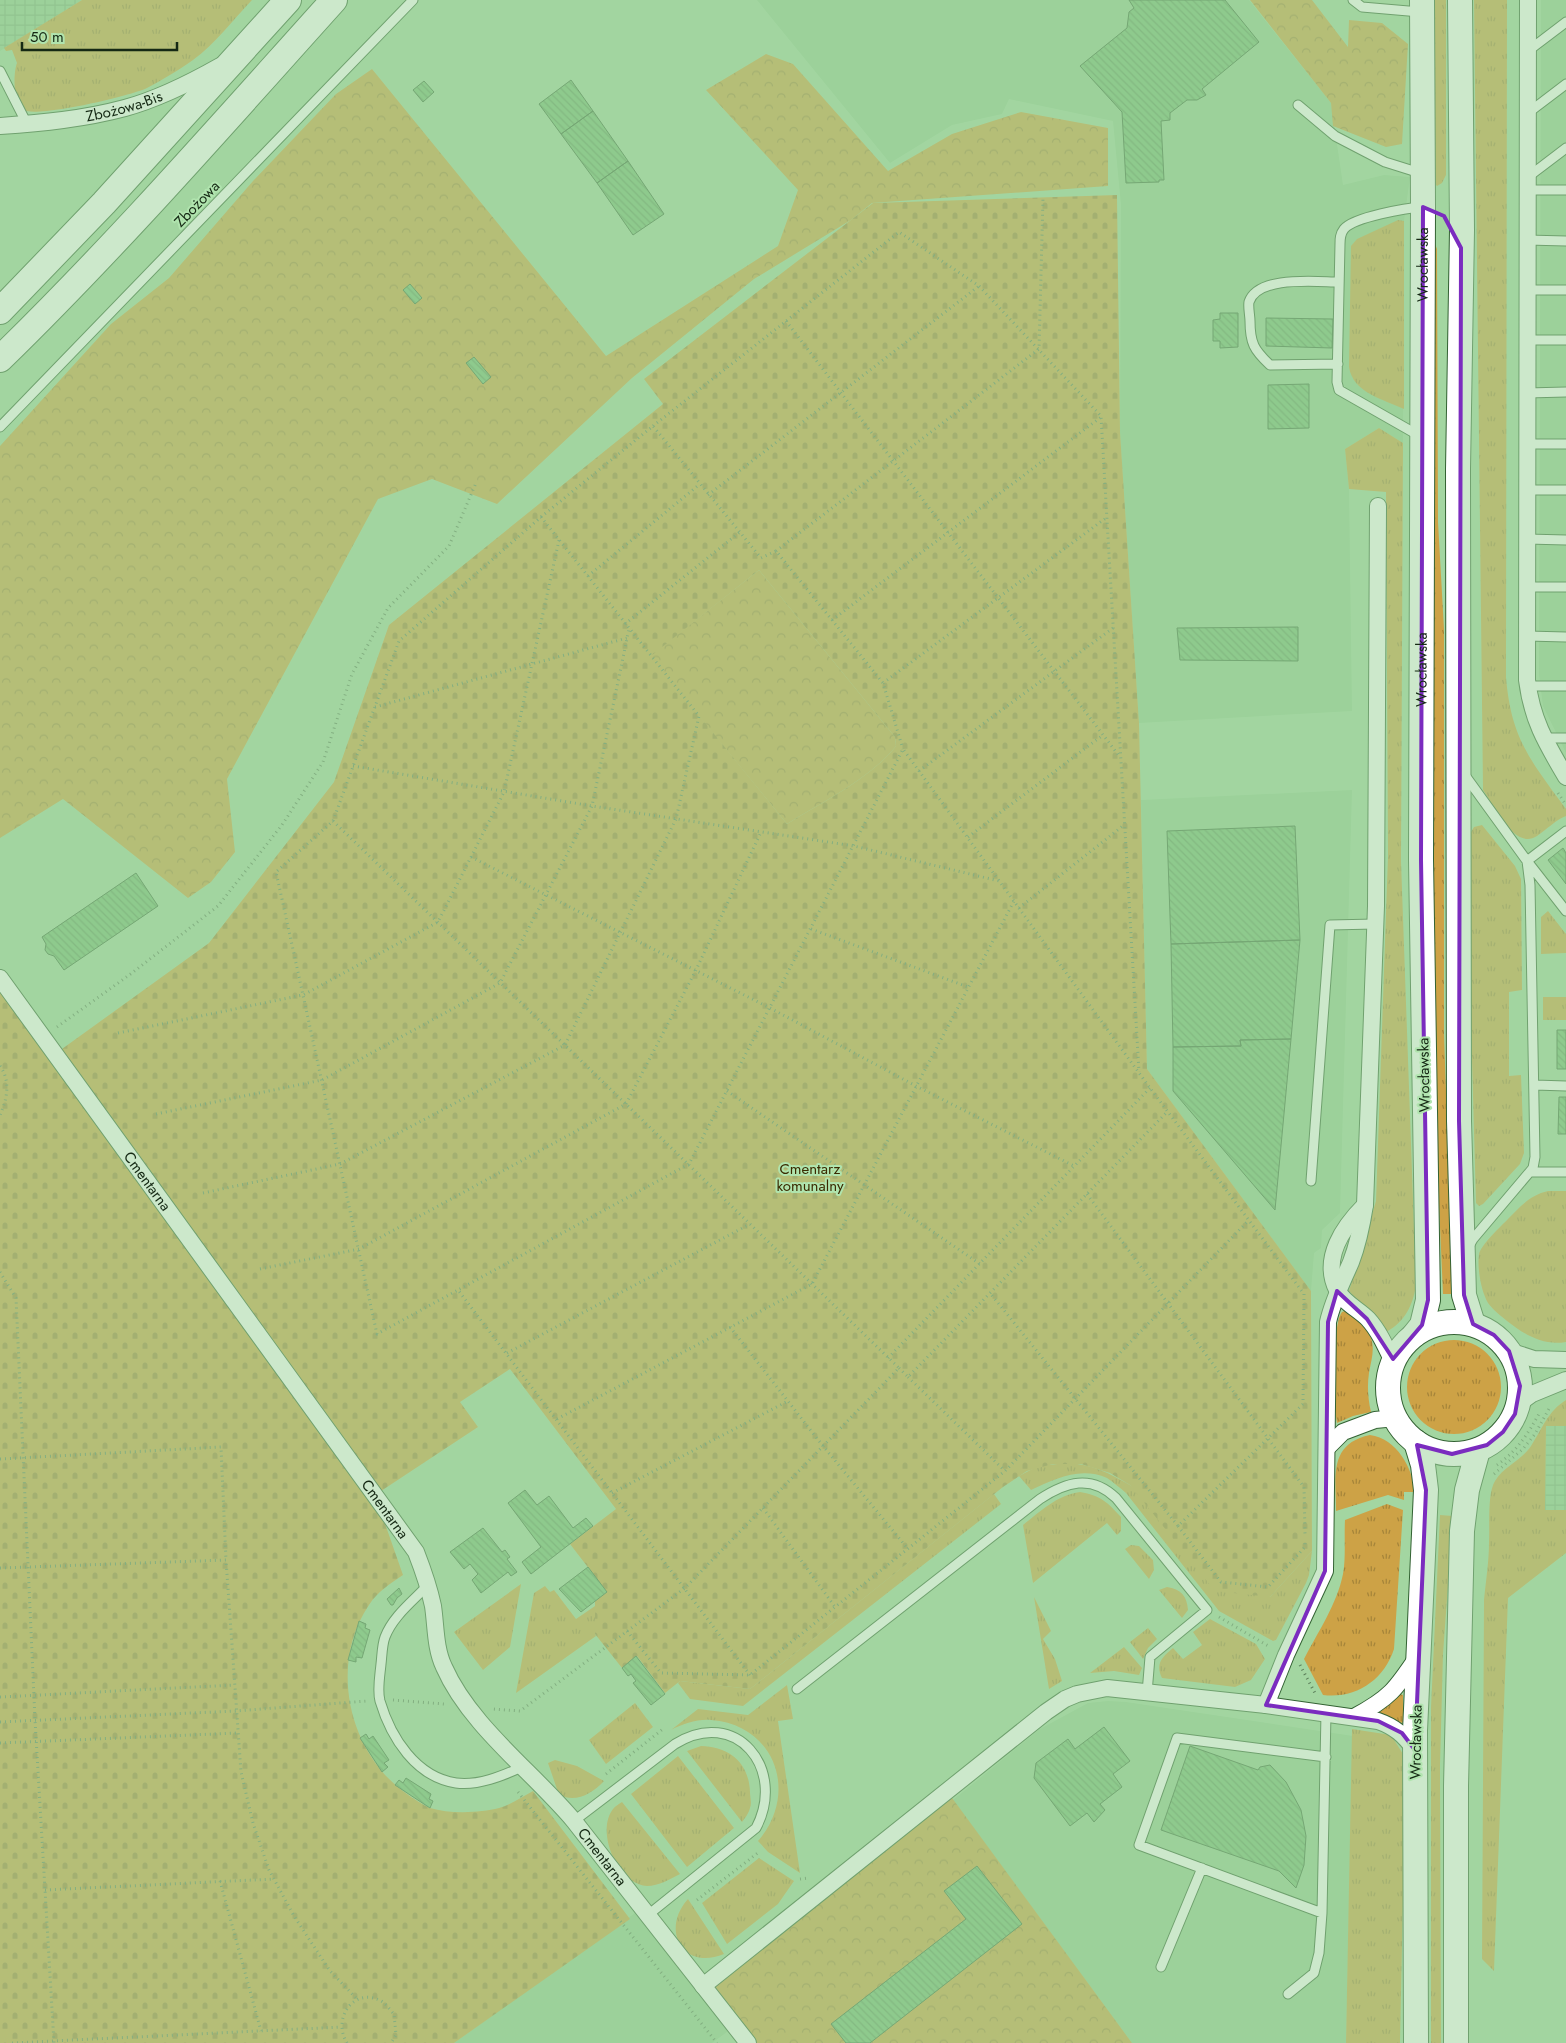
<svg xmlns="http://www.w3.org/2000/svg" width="1566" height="2043" font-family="Jost,sans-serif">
<defs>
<pattern id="industrial-grid" width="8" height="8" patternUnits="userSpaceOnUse" patternTransform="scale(1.25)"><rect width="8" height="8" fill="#94cd92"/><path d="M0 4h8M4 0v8" fill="none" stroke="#7fb07d"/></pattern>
<pattern id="grass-tufts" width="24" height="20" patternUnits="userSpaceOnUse" patternTransform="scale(1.25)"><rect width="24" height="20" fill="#cda246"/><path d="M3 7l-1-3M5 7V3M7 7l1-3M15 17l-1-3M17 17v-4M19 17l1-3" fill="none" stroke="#a58439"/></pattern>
<pattern id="forest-crowns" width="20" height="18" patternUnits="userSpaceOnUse" patternTransform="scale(1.25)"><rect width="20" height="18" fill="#cda246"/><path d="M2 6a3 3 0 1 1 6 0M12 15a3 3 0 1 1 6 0" fill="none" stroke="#a58439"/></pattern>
<pattern id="cemetery-stones" width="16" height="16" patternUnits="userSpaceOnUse" patternTransform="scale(1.25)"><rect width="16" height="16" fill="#cda246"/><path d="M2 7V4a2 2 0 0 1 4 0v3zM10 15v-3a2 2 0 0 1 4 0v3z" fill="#a58439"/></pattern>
<pattern id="building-back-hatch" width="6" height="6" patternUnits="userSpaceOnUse" patternTransform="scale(1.25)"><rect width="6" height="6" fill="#76bc75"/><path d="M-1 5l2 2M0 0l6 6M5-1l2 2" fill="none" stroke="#60995f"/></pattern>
</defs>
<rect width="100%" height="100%" fill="#a3d6a1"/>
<path fill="#94cd92" d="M 757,0 L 1249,0 L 1331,103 L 1343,185 L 1384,175 L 1410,177 L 1404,221 L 1403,443 L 1379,428 L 1345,449 L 1349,489 L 1352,711 L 1139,723 L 1120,432 L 1121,205 L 1113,121 L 1009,99 L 1002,114 L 952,125 L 890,163 Z
M 1541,0 L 1566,0 L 1566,753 L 1543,706 L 1539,674 Z
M 1352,790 L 1340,1213 L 1322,1230 L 1321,1248 L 1314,1253 L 1311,1291 L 1147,1069 L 1141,800 Z
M 1108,1701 L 1126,1702 L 1353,1736 L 1346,2043 L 1132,2043 L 953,1800 L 1040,1729 L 1088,1703 Z
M 642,1908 L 735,2026 L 712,2043 L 454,2043 Z"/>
<path fill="url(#industrial-grid)" d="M 0,0 L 82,0 L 0,51 Z
M 1546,1426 L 1566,1426 L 1566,1510 L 1545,1510 Z"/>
<path fill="url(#grass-tufts)" d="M 82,0 L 252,0 C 233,20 215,44 193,60 C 179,70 162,80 147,88 C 130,96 38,118 23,110 C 13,104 13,73 17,63 L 12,50 L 6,51 L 4,48 Z
M 1432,0 L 1446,0 L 1446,175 L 1442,183 L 1437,186 L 1433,182 Z
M 1474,0 L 1507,0 L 1506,677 C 1511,739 1531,761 1566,809 L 1566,816 C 1557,819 1546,830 1537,836 C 1515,851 1494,806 1483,790 Z
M 1398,220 L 1404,221 L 1404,409 C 1383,399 1353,393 1349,367 L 1351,246 L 1357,239 Z
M 1435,244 L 1437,249 L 1438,522 L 1444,629 L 1444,1035 L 1451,1231 L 1456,1294 L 1443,1294 L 1433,1070 L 1433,246 Z
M 1379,428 L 1403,443 L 1401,861 L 1416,1285 C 1413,1305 1405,1322 1386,1332 L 1349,1291 L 1376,1201 L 1388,856 L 1386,492 L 1349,489 L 1345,449 Z
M 1482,825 L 1515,866 L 1521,879 L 1522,990 L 1509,992 L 1509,1076 L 1521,1075 L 1524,1153 L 1520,1164 L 1483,1204 L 1479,1206 L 1476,1203 L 1471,1024 L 1471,832 L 1474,827 Z
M 1548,911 L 1566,934 L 1566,953 L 1541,954 L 1541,917 Z
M 1543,997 L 1566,997 L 1566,1020 L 1543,1020 Z
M 1548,1191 L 1566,1191 L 1566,1342 C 1543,1346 1525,1335 1507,1321 C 1501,1316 1493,1310 1488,1303 C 1481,1291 1477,1268 1479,1254 C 1481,1245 1501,1226 1508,1219 C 1521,1206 1530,1195 1548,1191 Z
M 1345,1311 C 1352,1317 1360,1321 1366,1329 C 1377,1344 1372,1356 1369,1373 C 1367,1386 1368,1399 1371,1412 L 1353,1416 L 1337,1423 L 1335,1411 C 1335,1391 1332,1325 1342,1312 Z
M1407 1387a47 47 0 1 1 94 0a47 47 0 1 1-94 0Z
M 1566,1400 L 1566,1426 L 1546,1426 L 1545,1510 L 1566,1510 L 1566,1553 L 1508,1598 L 1494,1971 L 1482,1959 L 1484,1600 C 1486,1580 1489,1561 1489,1542 C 1490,1527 1487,1493 1495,1481 C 1504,1466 1522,1460 1531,1446 C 1542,1429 1548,1411 1566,1400 Z
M 1370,1435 C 1397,1439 1412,1467 1415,1492 L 1404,1492 L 1404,1500 L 1388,1495 L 1336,1511 C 1336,1477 1328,1444 1370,1435 Z
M 1067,1463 C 1092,1464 1109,1473 1130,1485 L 1270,1597 L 1312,1551 L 1309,1575 L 1306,1583 L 1276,1640 L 1273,1641 L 1219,1611 L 1126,1493 C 1120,1488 1113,1482 1107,1478 C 1080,1466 1055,1479 1031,1490 L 1019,1476 L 1038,1466 Z
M 1080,1492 C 1102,1496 1107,1502 1121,1517 L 1121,1531 L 1117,1535 L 1107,1523 L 1033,1583 L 1023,1525 C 1041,1511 1057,1495 1080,1492 Z
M 994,1494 L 1001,1504 L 743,1706 L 690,1699 L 678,1683 L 680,1681 L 750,1689 Z
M 1387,1504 L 1403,1510 L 1394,1649 C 1384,1680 1356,1699 1323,1695 L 1304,1659 C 1318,1632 1337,1604 1343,1574 C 1346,1557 1344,1538 1345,1520 Z
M 1440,1515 L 1453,1516 L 1443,1654 L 1440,1765 L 1441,2043 L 1431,2043 L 1431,1707 Z
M 1131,1545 L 1139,1546 L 1153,1560 L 1154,1570 L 1149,1579 L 1125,1549 Z
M 521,1584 L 510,1647 L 483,1670 L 454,1632 Z
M 545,1586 L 550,1592 L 554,1590 L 576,1619 L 595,1606 L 595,1634 L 596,1636 L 516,1693 L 534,1593 Z
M 1167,1587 C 1181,1589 1187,1596 1188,1610 L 1182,1618 L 1159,1590 Z
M 1034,1597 L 1051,1631 L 1043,1639 L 1055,1659 L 1062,1681 L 1049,1689 Z
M 1210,1619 L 1256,1644 L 1265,1659 L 1251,1680 L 1235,1687 L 1162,1678 C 1155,1664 1162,1657 1173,1648 L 1183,1659 L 1202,1645 L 1193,1632 Z
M 1148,1628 L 1157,1639 L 1148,1648 L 1143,1659 L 1130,1642 Z
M 1124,1647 L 1142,1668 L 1139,1675 L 1114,1671 L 1090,1673 Z
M 787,1685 L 793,1719 L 778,1721 L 800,1873 L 768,1852 L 758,1841 C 799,1794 776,1725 711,1720 C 697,1719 683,1724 671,1730 L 698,1709 L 748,1715 Z
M 1400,1694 L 1403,1695 L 1403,1722 L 1402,1723 L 1380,1715 L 1380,1711 Z
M 635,1703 L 653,1727 L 606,1764 L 589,1740 Z
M 1352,1729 L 1391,1735 L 1403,1754 L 1404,1849 L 1400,2043 L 1346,2043 Z
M 701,1746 C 729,1747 749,1762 750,1792 C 750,1797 752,1803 750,1808 C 749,1813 745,1818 742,1822 L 687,1751 Z
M 678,1756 L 734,1828 L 687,1867 L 631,1794 Z
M 555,1760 L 577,1766 L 604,1781 C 592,1794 576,1803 559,1795 L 548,1763 Z
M 622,1802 L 680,1874 C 670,1879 659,1886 647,1886 C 618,1885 595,1832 613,1809 C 615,1806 619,1804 622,1802 Z
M 759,1858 L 794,1881 L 778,1904 L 727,1944 L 702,1903 Z
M 688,1899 L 724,1954 C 683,1971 660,1930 688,1899 Z"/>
<path fill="url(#forest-crowns)" d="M 1250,0 L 1312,0 L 1348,47 L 1349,20 L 1382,23 L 1408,44 L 1402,144 L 1386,147 L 1333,126 L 1331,103 Z
M 766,54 L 793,64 L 888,171 L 952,134 L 1021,112 L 1108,128 L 1108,186 L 872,203 L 851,220 L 754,279 L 632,378 L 497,504 L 432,479 L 378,499 L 227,779 L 235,852 L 211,882 L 188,898 L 63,799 L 0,838 L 0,446 L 111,324 L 169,278 L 253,181 L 336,94 L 372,69 L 606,356 L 778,246 L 798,190 L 706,90 Z
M 759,570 L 895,737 L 896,746 C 870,779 822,802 787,824 L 650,656 Z
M 947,1791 L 1132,2043 L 748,2043 L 703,1986 Z"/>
<path fill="url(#cemetery-stones)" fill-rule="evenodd" d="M 1117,195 L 1120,432 L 1139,723 L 1147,1069 L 1311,1291 L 1312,1551 L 1270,1597 L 1215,1591 L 1130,1485 L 1110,1473 L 1081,1464 L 1053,1464 L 1027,1471 L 1003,1487 L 750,1689 L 680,1681 L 665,1693 L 637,1656 L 622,1668 L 595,1634 L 595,1601 L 607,1592 L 570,1544 L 616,1509 L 510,1369 L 460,1402 L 478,1427 L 375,1495 L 403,1575 C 390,1584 378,1591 369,1605 C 328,1665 349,1754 407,1794 C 414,1799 423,1805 430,1808 C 450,1814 479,1813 499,1808 C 510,1805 522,1797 533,1791 L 630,1919 L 454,2043 L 0,2043 L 0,980 L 55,1054 L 209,943 L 334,782 L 389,625 L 663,404 L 644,379 L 873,203 ZM 759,570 L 895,737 L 896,746 C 870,779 822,802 787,824 L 651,656 Z"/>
<path fill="url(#building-back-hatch)" stroke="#3f6f3f" d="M 1129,0 L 1225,0 L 1259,42 L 1202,89 L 1206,95 L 1197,100 L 1187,100 L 1170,113 L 1170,120 L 1161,121 L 1164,180 L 1159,180 L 1159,182 L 1126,183 L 1122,112 L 1080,66 L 1127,28 L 1129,12 L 1134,8 Z
M 571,80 L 593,111 L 561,134 L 539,104 Z
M 424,81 L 434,92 L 423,102 L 413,90 Z
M 593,111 L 628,161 L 597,183 L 561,134 Z
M 628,161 L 664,214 L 633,235 L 597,183 Z
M 410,284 L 422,298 L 415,304 L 403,290 Z
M 1220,313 L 1238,313 L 1238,347 L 1220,348 L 1220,341 L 1213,341 L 1213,320 L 1220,319 Z
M 1266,318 L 1333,319 L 1332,348 L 1266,346 Z
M 474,357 L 491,377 L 483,384 L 466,363 Z
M 1309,384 L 1309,428 L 1268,429 L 1268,385 Z
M 1298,627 L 1298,661 L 1180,660 L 1177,628 Z
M 1295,826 L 1300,940 L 1171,944 L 1167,831 Z
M 1563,848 L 1566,853 L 1566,884 L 1548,860 Z
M 136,873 L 158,906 L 64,970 L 54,956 L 48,954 L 45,950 L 46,944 L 42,937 Z
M 1300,940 L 1291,1039 L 1240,1040 L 1241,1046 L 1173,1047 L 1171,944 Z
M 1557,1030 L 1566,1030 L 1566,1069 L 1557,1069 Z
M 1291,1039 L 1275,1210 L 1173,1091 L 1173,1047 L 1241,1046 L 1240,1040 Z
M 1559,1097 L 1566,1097 L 1566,1134 L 1558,1134 Z
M 525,1490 L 537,1505 L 549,1496 L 573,1528 L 586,1518 L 593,1526 L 531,1574 L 522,1562 L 541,1547 L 508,1503 Z
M 483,1528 L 502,1552 L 505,1550 L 510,1557 L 507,1559 L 517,1572 L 511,1576 L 508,1572 L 481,1593 L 472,1580 L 478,1574 L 470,1564 L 464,1569 L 450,1552 Z
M 588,1567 L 607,1592 L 581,1612 L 559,1589 Z
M 399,1588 L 402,1594 L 397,1598 L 393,1605 L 391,1605 L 387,1599 Z
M 359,1621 L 366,1624 L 365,1628 L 370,1630 L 362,1658 L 356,1657 L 356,1662 L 348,1660 Z
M 636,1656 L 665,1694 L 651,1705 L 633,1683 L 636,1681 L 631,1674 L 628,1676 L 622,1668 Z
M 1104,1727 L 1130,1761 L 1113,1774 L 1122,1787 L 1100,1804 L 1105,1810 L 1094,1822 L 1087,1813 L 1070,1826 L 1034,1778 L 1036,1763 L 1068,1739 L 1075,1749 Z
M 366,1734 L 369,1739 L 373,1736 L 389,1760 L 384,1763 L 388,1767 L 382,1772 L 360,1738 Z
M 1190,1746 L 1258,1770 L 1260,1767 L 1270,1765 L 1286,1782 L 1301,1810 L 1306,1836 L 1304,1865 L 1296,1888 L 1279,1871 L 1161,1830 Z
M 406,1778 L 431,1794 L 429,1799 L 433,1801 L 430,1808 L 395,1785 L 399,1780 L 403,1783 Z
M 977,1866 L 1022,1924 L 870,2043 L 846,2043 L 831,2024 L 966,1919 L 944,1891 Z"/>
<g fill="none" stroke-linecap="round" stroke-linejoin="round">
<g stroke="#336233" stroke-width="11">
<path id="service" d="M 1353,0 L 1362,7 L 1420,12
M 1528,51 L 1566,22
M 0,71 L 27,124
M 1298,105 L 1335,136 L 1385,162 L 1420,173
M 1528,113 L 1566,84
M 1528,177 L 1566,148
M 1527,190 L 1566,190
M 1527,240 L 1566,241
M 1527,290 L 1566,290
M 1527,340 L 1566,340
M 1338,364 L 1270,365 C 1254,350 1250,343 1250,321 C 1250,316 1248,307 1249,302 C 1258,275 1317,282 1339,282
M 1527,393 L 1566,392
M 0,427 L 413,0
M 1418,435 L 1339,390 L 1337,382 L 1340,244 C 1340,239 1340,234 1344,229 C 1354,217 1406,208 1423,207
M 1527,444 L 1566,444
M 1527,490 L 1566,490
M 1527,539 L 1566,540
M 1527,587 L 1566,587
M 1527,636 L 1566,637
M 1528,686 L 1566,686
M 1543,738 L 1566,738
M 1464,774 L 1527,861 L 1530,885 L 1535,1157 L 1533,1168 L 1473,1239 L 1469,1246
M 1566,831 L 1527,861 L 1566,911
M 1535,1085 L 1566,1086
M 1531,1172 L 1566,1172
M 1311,1181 L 1330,925 L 1375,924
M 428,1585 C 413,1601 393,1616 385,1637 C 382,1645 382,1656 381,1664 C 380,1675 377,1690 380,1701 C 391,1738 416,1777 456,1783 C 478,1786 502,1776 522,1767
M 797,1689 L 1040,1499 C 1066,1482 1091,1474 1116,1498 L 1207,1610 L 1150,1657 L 1147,1693
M 574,1821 L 675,1744 C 736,1706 787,1769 756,1828 L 648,1915
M 1322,1913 L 1139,1845 L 1177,1738 L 1326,1757
M 1161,1967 L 1202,1868
M 1288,1994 L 1314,1973 L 1319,1953 L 1322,1913 L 1326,1713"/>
</g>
<g stroke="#336233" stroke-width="18">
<g id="minor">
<path d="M 1528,0 L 1527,680 C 1532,720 1546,743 1566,777"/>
<path id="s1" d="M 0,126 C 42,123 84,119 125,108 C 158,99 190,83 220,66"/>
<path id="s2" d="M 0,978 L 416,1552 C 423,1570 429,1587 433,1606 C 436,1626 435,1648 444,1667 C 470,1726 533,1772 574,1821 L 748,2043"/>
<path d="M 1365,1205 C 1344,1226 1321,1258 1337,1290 C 1344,1303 1358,1309 1368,1319 C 1379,1331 1386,1347 1393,1362"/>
<path d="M 1509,1351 L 1534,1359 L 1566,1360"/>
<path d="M 1518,1404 L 1532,1394 L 1566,1380"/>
<path d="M 1328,1447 L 1343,1432 L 1375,1420 L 1396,1418"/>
<path d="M 1266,1705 L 1286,1655 L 1325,1571 L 1328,1322 C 1333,1300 1342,1283 1351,1262 C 1358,1244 1362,1224 1365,1205 L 1376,906 L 1378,506"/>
<path d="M 1354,1717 C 1390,1698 1396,1689 1418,1656"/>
<path d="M 703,1986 L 1046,1712 L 1065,1699 L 1077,1694 L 1107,1688 L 1266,1705 L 1378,1721 C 1395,1727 1404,1735 1415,1750"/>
</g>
</g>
<g stroke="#336233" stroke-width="26">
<g id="secondary">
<path d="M 1460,0 L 1462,230 L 1458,469 L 1459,1121 L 1464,1295 L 1473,1324"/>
<circle cx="1454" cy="1388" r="66"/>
<path id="s3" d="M 1414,1335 L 1422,1325 L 1428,1300 L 1421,860 L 1423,207 L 1422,0"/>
<path d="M 1416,1442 L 1423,1465 L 1426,1490 L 1415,1731 L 1416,2043"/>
<path d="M 1456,2043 L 1456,1786 L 1462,1531 L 1467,1490 L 1478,1450"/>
</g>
</g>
<g stroke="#336233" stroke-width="28">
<path id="primary" d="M 0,311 L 104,203 L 288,0
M 0,359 C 117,245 225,121 334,0"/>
</g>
<path stroke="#5d805b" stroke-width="3" stroke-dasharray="1 4" stroke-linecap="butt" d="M 786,321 L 1120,757
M 653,426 L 899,232 L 979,286 L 1101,416 L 1139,1072
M 708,495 L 979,286
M 541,517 L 653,426 L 761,558 L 776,551 L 883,683 L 903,749
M 776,551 L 1039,349 L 1043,198
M 588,576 L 700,484
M 832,620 L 1101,417
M 625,624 L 740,532
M 883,683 L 1106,518
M 375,707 L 627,638
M 353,766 L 592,806 L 854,846 L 999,881
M 919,771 L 1113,628
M 1558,793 L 1566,805
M 333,821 L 899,1368 L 685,1588 L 520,1711 L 493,1709
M 968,837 L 1103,735
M 471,857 L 770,1008 L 916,1086 L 1074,1166
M 1019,908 L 1124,825
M 811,929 L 968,987
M 57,1027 L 132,973 L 218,906 L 282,825 L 323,762 L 352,674 L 388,608 L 449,546 L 476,483
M 118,1033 L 303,995 L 438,922 L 504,792 L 559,540
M 0,1066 C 11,1081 7,1100 0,1115
M 727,1091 L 980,1264
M 156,1114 L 322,1080 L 500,983 L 592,806 L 629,629
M 203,1193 L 340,1164 L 565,1045 L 676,819 L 699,716 L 541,517 L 399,641 L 333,821 L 276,872 C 310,1026 343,1180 377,1334 L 458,1290
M 1087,1194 L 1304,1487 L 1305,1534
M 260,1269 L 359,1249 L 626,1104 L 696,970 L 761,832
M 0,1272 L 16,1298 L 35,1720 L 54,2043
M 730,1327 L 823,1446 L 908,1549
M 507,1353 L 750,1224
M 888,1358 L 1150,1088
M 899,1368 L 908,1377 L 1168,1111
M 908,1377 L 1005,1471
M 557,1419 L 812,1284 L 1014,901
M 0,1459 L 221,1447 L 226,1560
M 1497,1465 C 1517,1451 1528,1434 1540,1412
M 1494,1474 L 1523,1449 L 1535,1434 L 1550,1407
M 612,1493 L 788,1401
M 763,1508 L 835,1607
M 1178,1526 L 1221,1582 L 1268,1587 L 1305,1547 L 1305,1543
M 0,1568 L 226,1560 L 241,1772 L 253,1823 L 269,1870 L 294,1916 L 330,1971 L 358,2000
M 1219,1617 L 1270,1647
M 627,1631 L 661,1673 L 750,1675 L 1005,1471 L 1249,1220
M 1300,1665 L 1316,1695
M 750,1675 L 458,1290 L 689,1164 L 903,749 L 1150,1088 L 1304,1294 L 1303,1404 L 1178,1526 L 990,1293
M 0,1697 L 234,1685
M 393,1700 L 444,1704
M 0,1722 L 235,1711 L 367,1701
M 0,1743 L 238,1733
M 606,1774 L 663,1729
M 518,1792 L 717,2043
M 800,1879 L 809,1878
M 220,1881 L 261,2031
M 45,1890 L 274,1879
M 697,1900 L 759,1852
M 12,2043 L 341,2027
M 347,2043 C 332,2019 353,1988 379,2000 C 385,2002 390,2010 394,2014 L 396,2035 L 391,2043"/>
<use href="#service" stroke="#fff" stroke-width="9"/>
<use href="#minor" stroke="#fff" stroke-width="16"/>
<use href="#secondary" stroke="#fff" stroke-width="24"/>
<use href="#primary" stroke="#fff" stroke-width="26"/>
</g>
<path d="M0 0H1566V2043H0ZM 1423,207 L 1444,216 L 1461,248 L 1459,1121 L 1464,1295 L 1473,1324 L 1494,1335 L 1509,1351 L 1520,1386 L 1515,1414 L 1503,1432 L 1487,1445 L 1452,1454 L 1417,1445 L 1426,1490 L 1415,1750 L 1402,1733 L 1378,1721 L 1266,1705 L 1325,1571 L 1328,1322 L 1337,1291 L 1367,1319 L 1393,1359 L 1422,1325 L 1428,1300 L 1421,860 Z" fill="#a3d6a1" fill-opacity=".55" fill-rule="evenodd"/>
<path fill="none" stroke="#7b2cbf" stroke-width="4" stroke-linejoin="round" d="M 1423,207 L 1444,216 L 1461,248 L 1459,1121 L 1464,1295 L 1473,1324 L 1494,1335 L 1509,1351 L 1520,1386 L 1515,1414 L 1503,1432 L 1487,1445 L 1452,1454 L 1417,1445 L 1426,1490 L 1415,1750 L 1402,1733 L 1378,1721 L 1266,1705 L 1325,1571 L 1328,1322 L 1337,1291 L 1367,1319 L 1393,1359 L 1422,1325 L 1428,1300 L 1421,860 Z"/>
<g text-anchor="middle" stroke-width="4" stroke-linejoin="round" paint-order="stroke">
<g font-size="15" fill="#152914" stroke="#b0e4ae">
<text dy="5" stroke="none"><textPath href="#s1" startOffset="126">Zbożowa-Bis</textPath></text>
<text transform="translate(197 204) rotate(-46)" y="5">Zbożowa</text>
<text dy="5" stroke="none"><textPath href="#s3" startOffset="1074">Wrocławska</textPath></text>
<text dy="5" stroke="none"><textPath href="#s3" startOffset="669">Wrocławska</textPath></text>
<text transform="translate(1424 1075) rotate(-91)" y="5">Wrocławska</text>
<text dy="5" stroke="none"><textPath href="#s2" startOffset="251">Cmentarna</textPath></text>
<text dy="5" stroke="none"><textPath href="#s2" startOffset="656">Cmentarna</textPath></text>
<text transform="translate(1416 1742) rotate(-89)" y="5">Wrocławska</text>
<text dy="5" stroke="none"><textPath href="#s2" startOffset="1076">Cmentarna</textPath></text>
</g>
<g font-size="15" fill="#3b2a00" stroke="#b0e4ae">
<text x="810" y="1174">Cmentarz<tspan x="810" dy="17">komunalny</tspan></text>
</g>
</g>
<path d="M22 42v8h155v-8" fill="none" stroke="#152914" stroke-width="2.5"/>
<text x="30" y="42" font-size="15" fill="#152914" stroke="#b0e4ae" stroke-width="4" paint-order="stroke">50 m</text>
</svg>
